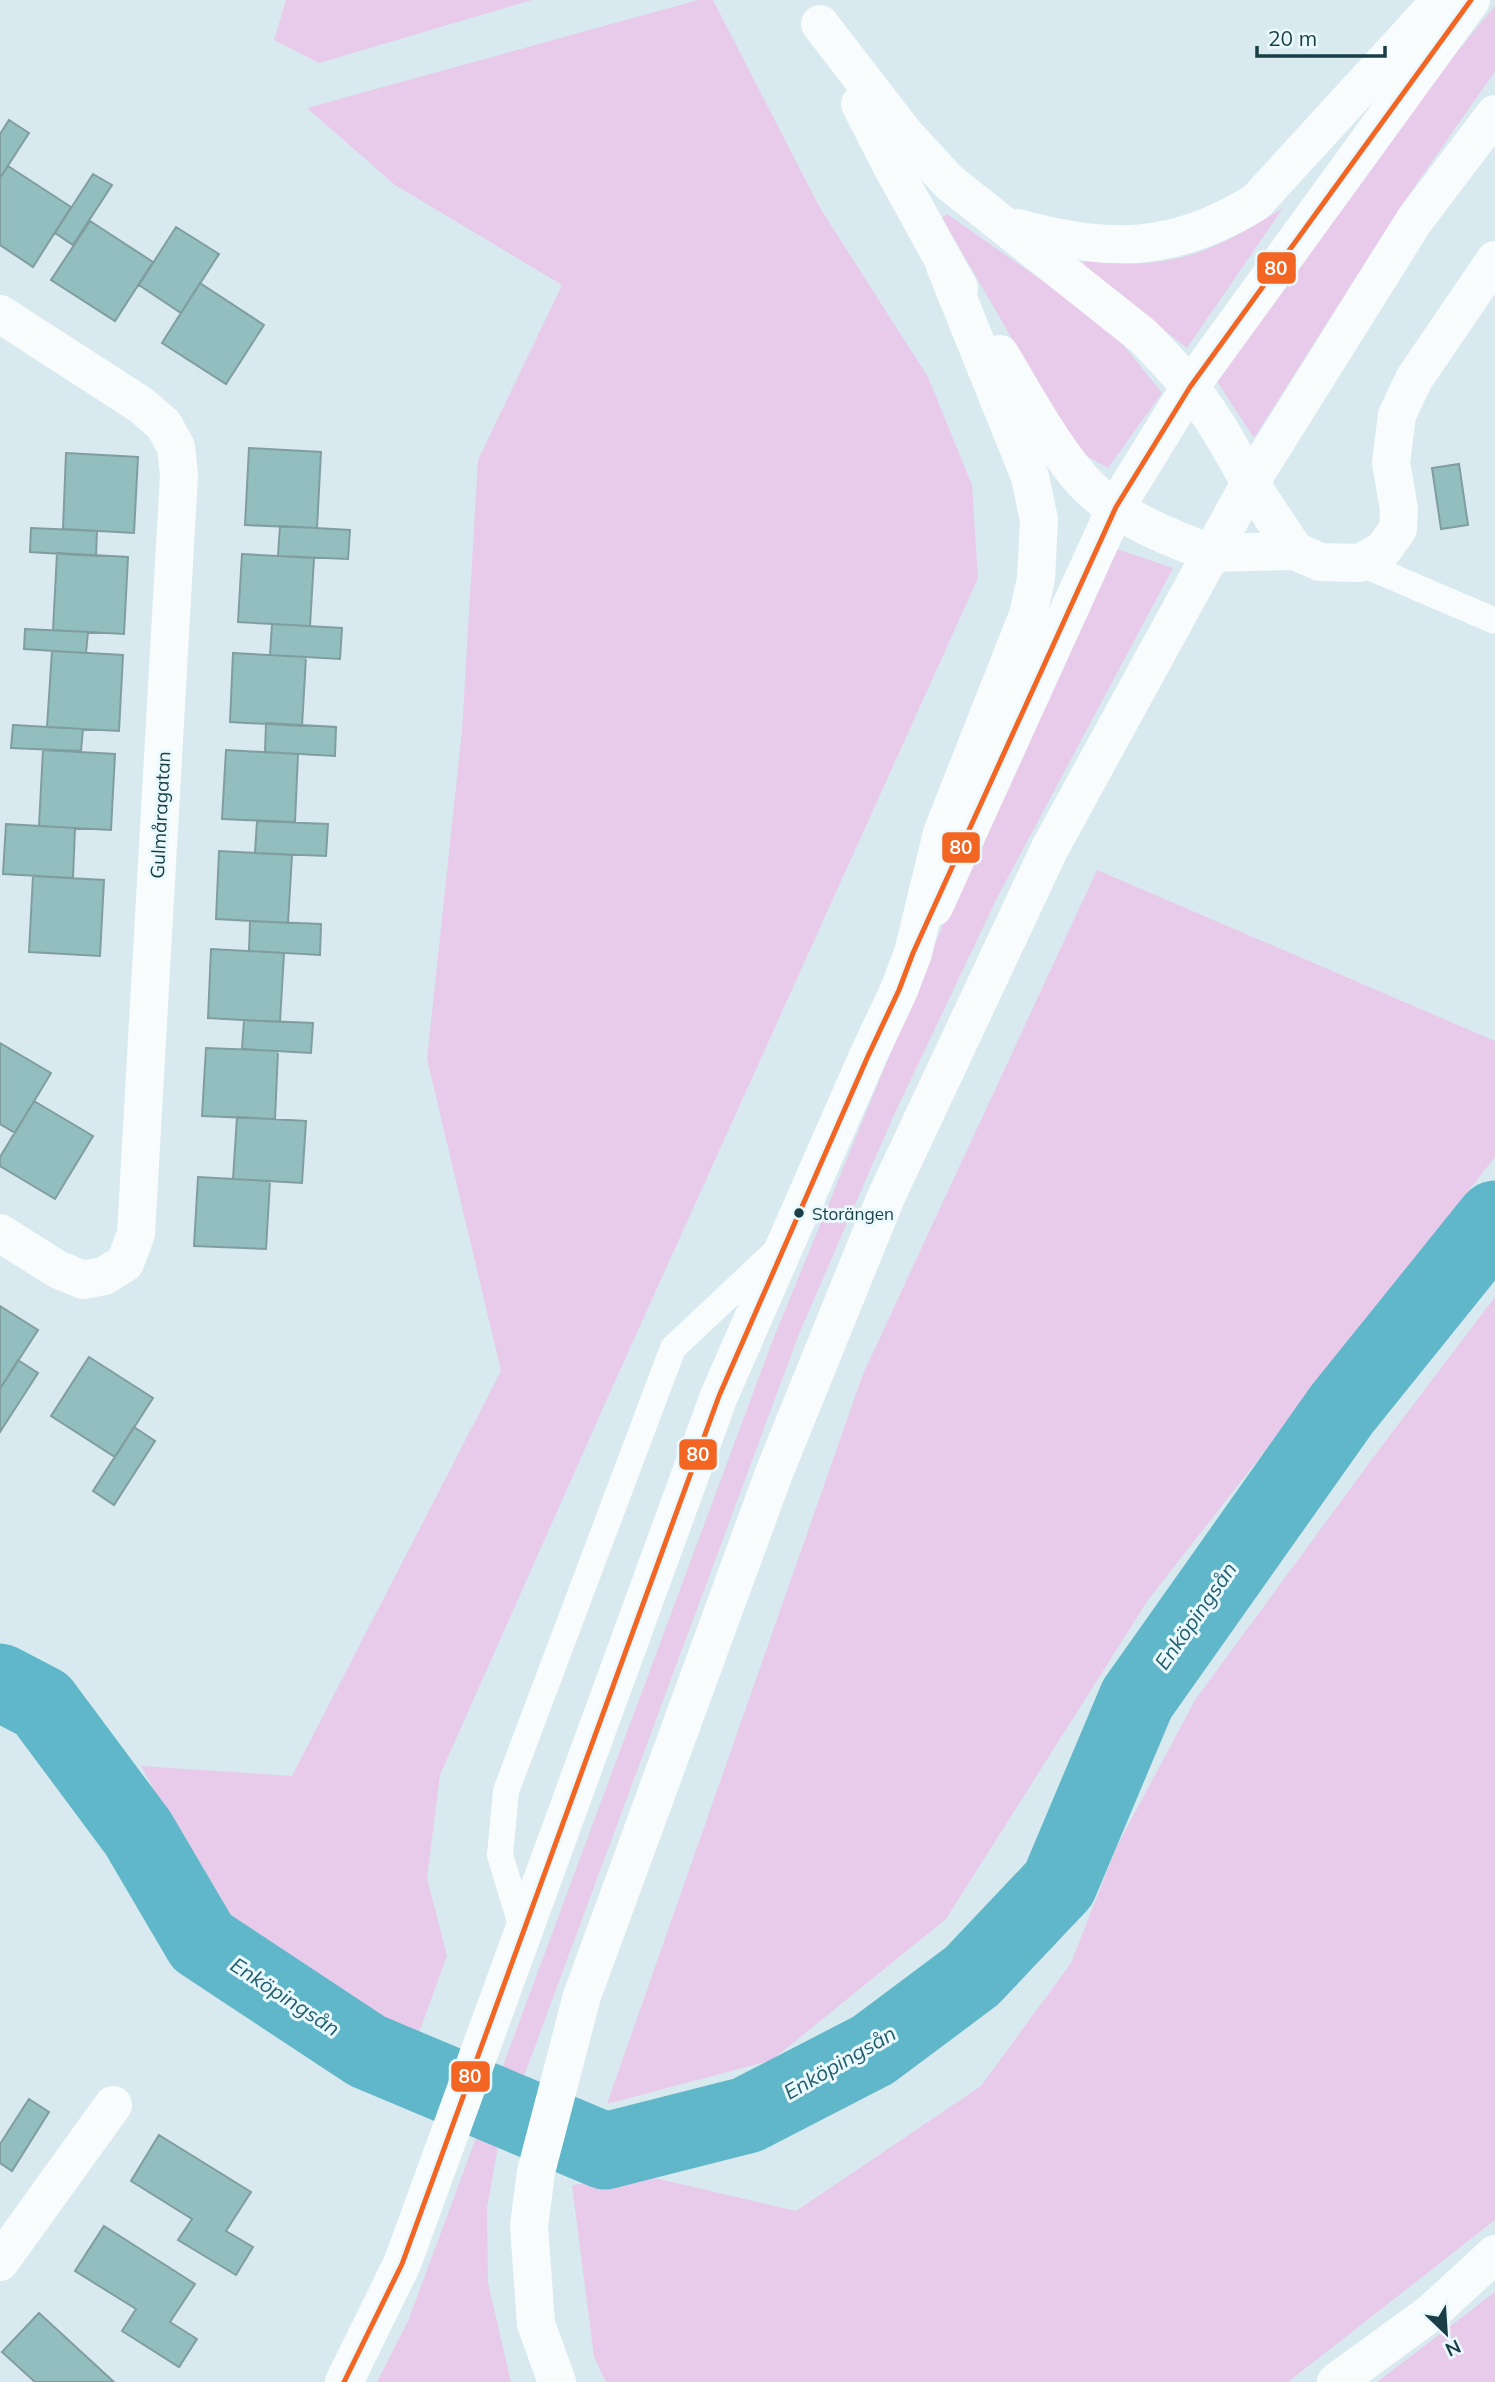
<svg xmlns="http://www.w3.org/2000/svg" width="1495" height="2382" font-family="Mulish,sans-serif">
<rect width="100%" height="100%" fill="#d8eaef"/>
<path fill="#e8cbea" d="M 286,0 L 532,0 L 319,63 L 274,40 Z
M 698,0 L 713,0 L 820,208 L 928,377 L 972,485 L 978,578 L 616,1379 L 440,1775 L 427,1878 L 447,1956 L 417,2038 L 227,1923 L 141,1766 L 292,1776 L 501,1371 L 427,1059 L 462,730 L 478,460 L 562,285 L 395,185 L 307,108 Z
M 1495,6 L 1495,71 L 1399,209 L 1254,438 L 1216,380 L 1427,88 Z
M 1283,208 L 1187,348 L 1081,267 L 1085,261 C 1108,263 1132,265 1155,262 C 1202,258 1244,232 1283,208 Z
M 947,214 L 1064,296 L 1120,341 L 1162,393 L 1108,468 L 1083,454 L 1054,411 L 942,218 Z
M 1117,549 L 1173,568 L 997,898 L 893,1117 L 799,1334 L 498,2146 L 487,2208 L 488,2283 L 511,2382 L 377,2382 L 408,2321 L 772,1342 L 1024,727 Z
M 1097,870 L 1495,1041 L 1495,1157 L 1148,1600 L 946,1919 L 772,2060 L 607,2104 L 863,1374 Z
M 1495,1297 L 1495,2220 L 1288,2382 L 606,2382 L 594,2357 L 572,2185 L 646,2176 L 796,2211 L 981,2086 L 1071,1963 L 1116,1848 L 1195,1700 L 1378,1451 Z
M 1495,2292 L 1495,2382 L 1377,2382 Z"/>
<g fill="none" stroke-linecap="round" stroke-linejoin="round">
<path stroke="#60b7c9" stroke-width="77" d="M 0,1682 L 42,1704 L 138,1833 L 202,1942 L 367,2051 L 605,2151 L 747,2115 L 873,2050 L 972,1976 L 1059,1884 L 1137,1699 L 1342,1409 L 1495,1219"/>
</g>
<path fill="#93bec0" stroke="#809d9f" stroke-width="2" d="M 9,120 L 29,133 L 0,178 L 0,134 Z
M 8,166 L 71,207 L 33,267 L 0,245 L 0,178 Z
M 93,174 L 112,185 L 73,245 L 55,233 Z
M 90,221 L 153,262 L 115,321 L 51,280 Z
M 176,227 L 219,254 L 181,313 L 139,285 Z
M 200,283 L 264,325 L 226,384 L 162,343 Z
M 249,448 L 321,452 L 317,528 L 245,525 Z
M 66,453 L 138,457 L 134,533 L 63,529 Z
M 1459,464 L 1468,525 L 1441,529 L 1432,468 Z
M 280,526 L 350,530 L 348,559 L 278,556 Z
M 31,528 L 97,531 L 96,556 L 30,552 Z
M 57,553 L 128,557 L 124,634 L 53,630 Z
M 242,554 L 314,558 L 310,626 L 238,622 Z
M 272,624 L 342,628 L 340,659 L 270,655 Z
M 25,629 L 88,632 L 86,653 L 24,649 Z
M 52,651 L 123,655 L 119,731 L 47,727 Z
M 233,653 L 306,657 L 302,726 L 230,722 Z
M 266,723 L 336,727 L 335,756 L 265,752 Z
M 13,725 L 83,729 L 81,751 L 11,748 Z
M 43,750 L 115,754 L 111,830 L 39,826 Z
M 226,750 L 298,754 L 295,822 L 222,819 Z
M 257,821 L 328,824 L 326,856 L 255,853 Z
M 6,824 L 75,828 L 73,878 L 3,874 Z
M 219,851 L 292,855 L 288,923 L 216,919 Z
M 33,876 L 104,880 L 100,956 L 29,952 Z
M 250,921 L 321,924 L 320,955 L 249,951 Z
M 211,949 L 284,953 L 280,1022 L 208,1018 Z
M 244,1020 L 313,1023 L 311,1053 L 242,1049 Z
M 0,1043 L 51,1073 L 15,1133 L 0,1124 Z
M 206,1048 L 278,1051 L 275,1119 L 202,1116 Z
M 34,1101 L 93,1136 L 55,1199 L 0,1166 L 0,1157 Z
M 237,1117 L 306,1121 L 302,1183 L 233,1179 Z
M 198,1177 L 270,1181 L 266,1249 L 194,1246 Z
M 0,1306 L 38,1330 L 0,1389 Z
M 89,1357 L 153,1398 L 115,1457 L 51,1416 Z
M 18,1360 L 38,1373 L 0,1432 L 0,1389 Z
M 134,1427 L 155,1441 L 114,1505 L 93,1491 Z
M 29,2099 L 49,2112 L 12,2171 L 0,2163 L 0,2144 Z
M 159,2135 L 251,2192 L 226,2231 L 253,2247 L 236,2275 L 178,2240 L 192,2219 L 131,2181 Z
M 104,2226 L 195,2284 L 170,2322 L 197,2339 L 179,2367 L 122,2331 L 136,2309 L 75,2271 Z
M 39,2313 L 114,2382 L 35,2382 L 2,2352 Z"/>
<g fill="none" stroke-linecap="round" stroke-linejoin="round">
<path stroke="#f9fcfd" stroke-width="26" d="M 1360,563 L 1495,621
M 523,1931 L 500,1855 L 506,1791 L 673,1348 L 776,1251"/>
<path stroke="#f9fcfd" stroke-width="38" d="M 0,314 L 141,405 L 164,425 L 176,447 L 179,475 L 136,1234 L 125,1263 L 104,1276 L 83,1280 L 57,1269 L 0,1233
M 1250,483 L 1295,551
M 1210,553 L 1295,551 L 1320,562 L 1360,563 L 1383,550 L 1398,529 L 1399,509 L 1391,463 L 1397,415 L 1414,379 L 1495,260
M 0,2262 L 113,2105
M 1336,2382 L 1432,2312 L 1495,2254"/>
<path stroke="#f9fcfd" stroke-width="38" d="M 1250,483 L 1414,221 L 1495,114
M 934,907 L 1116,507 L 1190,387 L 1471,0"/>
<path stroke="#f9fcfd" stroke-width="38" d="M 860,104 L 890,163 L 959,288
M 1018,228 C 1108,253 1174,253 1256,202 L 1441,0
M 1000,354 C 1024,394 1047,437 1076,473 C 1108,514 1163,535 1210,553
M 344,2382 L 402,2264 L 719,1396 L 868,1056 L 899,990 L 913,953 L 942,833 L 1028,615 L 1036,579 L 1039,520 L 1030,477 L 945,266
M 557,2382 L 536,2324 L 529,2226 L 536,2172 L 582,1996 L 774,1473 L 886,1197 L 1050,848 L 1250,483 C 1231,449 1213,415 1188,385 C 1174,368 1159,352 1143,336 L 949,182 L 904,133 L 820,24"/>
<g stroke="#e9f9fe" stroke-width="10">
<path id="bus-1" d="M 344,2382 L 402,2264 L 719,1396 L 868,1056 L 899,990 L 913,953 L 1116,507 L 1190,387 L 1471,0"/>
</g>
<use href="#bus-1" stroke="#f26522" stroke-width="5"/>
</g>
<circle fill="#193e46" stroke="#e9f9fe" stroke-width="2.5" cx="799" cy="1213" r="6"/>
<g text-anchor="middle" stroke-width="6" stroke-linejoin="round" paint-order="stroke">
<g font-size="17" fill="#193e46" stroke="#e9f9fe" text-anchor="start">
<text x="812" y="1220">Storängen</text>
</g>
<g font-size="19" fill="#193e46" stroke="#e9f9fe">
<text transform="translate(160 815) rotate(-87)" y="7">Gulmåragatan</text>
</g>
<g font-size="21" font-style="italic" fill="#225e6b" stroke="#e9f9fe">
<text transform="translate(1196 1616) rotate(-55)" y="7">Enköpingsån</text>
<text transform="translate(285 1997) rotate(33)" y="7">Enköpingsån</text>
<text transform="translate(840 2063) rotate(-30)" y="7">Enköpingsån</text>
</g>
</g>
<g stroke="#e9f9fe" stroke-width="2.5">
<rect x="1256" y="251" width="41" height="34" rx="7" fill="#f26522"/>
<rect x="941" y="831" width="40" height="33" rx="7" fill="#f26522"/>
<rect x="678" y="1438" width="40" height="33" rx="7" fill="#f26522"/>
<rect x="450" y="2060" width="41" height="33" rx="7" fill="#f26522"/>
</g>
<g font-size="19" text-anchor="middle" font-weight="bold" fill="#fff">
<text x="1276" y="275">80</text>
<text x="961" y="854">80</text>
<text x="698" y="1461">80</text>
<text x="470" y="2083">80</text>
</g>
<g transform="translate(1446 2333) rotate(155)" stroke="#e9f9fe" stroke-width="5" paint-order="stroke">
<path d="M0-5L12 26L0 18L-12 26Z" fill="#193e46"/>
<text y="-10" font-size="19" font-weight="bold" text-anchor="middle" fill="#193e46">N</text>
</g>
<path d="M1257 46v10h128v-10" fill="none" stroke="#193e46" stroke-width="3.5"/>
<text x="1268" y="46" font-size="21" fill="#193e46" stroke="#e9f9fe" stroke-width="5" paint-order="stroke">20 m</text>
</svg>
